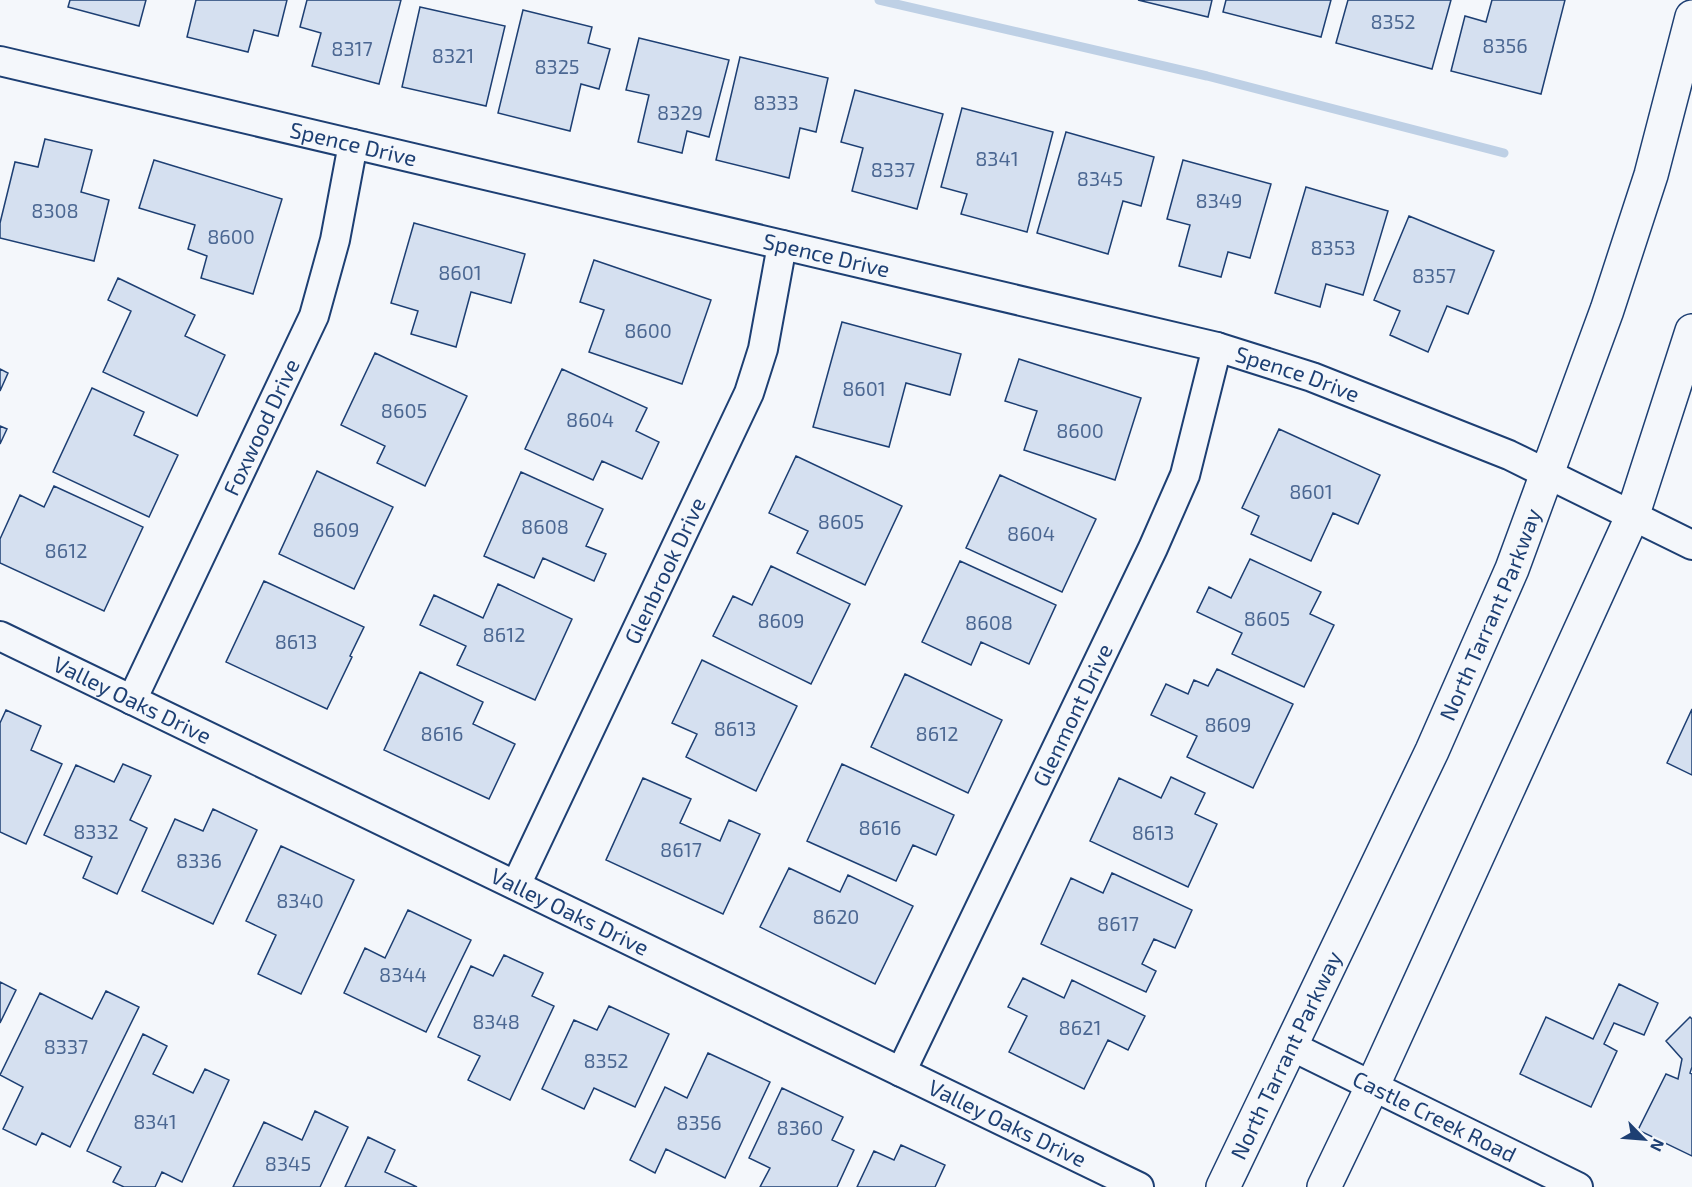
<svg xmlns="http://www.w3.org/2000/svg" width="1692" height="1187" font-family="'Exo 2',sans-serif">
<rect width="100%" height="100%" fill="#f4f7fb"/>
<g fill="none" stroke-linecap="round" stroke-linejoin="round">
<path stroke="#bed0e5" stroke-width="9" d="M 879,0 L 1207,76 L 1504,153"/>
</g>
<path fill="#d5e0f0" stroke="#1d3f73" stroke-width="1.5" d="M 70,0 L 146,0 L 139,26 L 68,7 Z
M 196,0 L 287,0 L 278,36 L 254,30 L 248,52 L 187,37 Z
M 307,0 L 401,0 L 379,84 L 312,66 L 321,33 L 300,27 Z
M 1138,0 L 1212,0 L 1208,17 Z
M 1226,0 L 1331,0 L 1321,37 L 1223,12 Z
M 1348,0 L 1451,0 L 1432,69 L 1336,43 Z
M 1492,0 L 1565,0 L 1541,94 L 1451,71 L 1465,16 L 1486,22 Z
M 420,7 L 505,26 L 486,106 L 402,87 Z
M 523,10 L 592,27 L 588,43 L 610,49 L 599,89 L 581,84 L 570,131 L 498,113 Z
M 639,38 L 729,60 L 709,137 L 687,131 L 682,153 L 638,142 L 649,95 L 626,90 Z
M 740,57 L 828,78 L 816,132 L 800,128 L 789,178 L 716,160 Z
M 855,90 L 943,114 L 917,209 L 852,191 L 863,148 L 841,142 Z
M 962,108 L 1053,132 L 1027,232 L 961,214 L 967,194 L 941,187 Z
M 1066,132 L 1154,157 L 1141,206 L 1123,201 L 1108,254 L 1037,233 Z
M 45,139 L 92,150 L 81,192 L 109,200 L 94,261 L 0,238 L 0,223 L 15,162 L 38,167 Z
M 154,160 L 282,199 L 253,294 L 201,278 L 207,256 L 188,249 L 195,225 L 139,208 Z
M 1183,160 L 1271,184 L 1250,258 L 1228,252 L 1221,277 L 1179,266 L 1190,225 L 1167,219 Z
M 1306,187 L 1388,211 L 1363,295 L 1326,284 L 1320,307 L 1275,293 Z
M 1409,216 L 1494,251 L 1468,314 L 1447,306 L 1428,352 L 1390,335 L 1400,311 L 1374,300 Z
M 414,223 L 525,254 L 511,303 L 471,292 L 456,347 L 411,334 L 418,311 L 391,303 Z
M 594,260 L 711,300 L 682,384 L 589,352 L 604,310 L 580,302 Z
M 118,278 L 195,315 L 185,336 L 225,355 L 197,416 L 103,372 L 131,311 L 108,300 Z
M 842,322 L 961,354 L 950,395 L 906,383 L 889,447 L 813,427 Z
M 375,353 L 467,396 L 425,486 L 377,463 L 385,446 L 341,425 Z
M 1019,359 L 1141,398 L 1115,480 L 1024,450 L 1037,411 L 1005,401 Z
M 0,369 L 8,373 L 0,391 Z
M 562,369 L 647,408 L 636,431 L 659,442 L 642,479 L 602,461 L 593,480 L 525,449 Z
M 92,388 L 144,412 L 134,435 L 178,455 L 149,517 L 53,472 Z
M 0,426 L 7,429 L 0,444 Z
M 1279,429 L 1380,475 L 1358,524 L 1333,513 L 1311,561 L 1251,534 L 1259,516 L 1242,508 Z
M 796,456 L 902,506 L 865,585 L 797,553 L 808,531 L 769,513 Z
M 317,471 L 393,507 L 354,589 L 279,554 Z
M 521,472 L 603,509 L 586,546 L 606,554 L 594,581 L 543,558 L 534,578 L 484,556 Z
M 1000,475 L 1096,519 L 1062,592 L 966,548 Z
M 54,486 L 143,527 L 104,611 L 0,563 L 0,539 L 20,495 L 44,507 Z
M 1250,559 L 1321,592 L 1310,614 L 1334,625 L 1304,687 L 1232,654 L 1242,633 L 1197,612 L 1209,587 L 1231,598 Z
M 960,561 L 1056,605 L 1029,664 L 981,642 L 971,665 L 922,642 Z
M 771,566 L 850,604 L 811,684 L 713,636 L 733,596 L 752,605 Z
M 264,581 L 364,627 L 350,656 L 352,657 L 327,709 L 226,662 Z
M 498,584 L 572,619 L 535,700 L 457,665 L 466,646 L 420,625 L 434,595 L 483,618 Z
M 702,660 L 797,706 L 756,791 L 686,757 L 697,734 L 672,723 Z
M 1217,669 L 1293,704 L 1253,788 L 1187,757 L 1197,736 L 1151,715 L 1166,684 L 1188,694 L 1194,680 L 1208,686 Z
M 420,672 L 483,702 L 473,724 L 515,744 L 489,799 L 384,750 Z
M 905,674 L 1002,720 L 968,793 L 871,747 Z
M 1692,709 L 1692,775 L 1667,763 Z
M 6,710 L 41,726 L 31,750 L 62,764 L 26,844 L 0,832 L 0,723 Z
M 123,764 L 151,776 L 130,820 L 147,828 L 117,894 L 83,878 L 92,857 L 44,835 L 76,765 L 114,782 Z
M 842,764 L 954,815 L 936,855 L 913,845 L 896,881 L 807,841 Z
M 1171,777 L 1205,793 L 1195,814 L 1217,824 L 1188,887 L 1090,841 L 1119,778 L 1161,798 Z
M 643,778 L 691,799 L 680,823 L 720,841 L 729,820 L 760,834 L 723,914 L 606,860 Z
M 213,809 L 257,830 L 213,924 L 142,891 L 175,819 L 203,831 Z
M 281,846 L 354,880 L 301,994 L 258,974 L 276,935 L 246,921 Z
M 789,868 L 840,892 L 848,875 L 913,906 L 875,984 L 760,927 Z
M 1112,873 L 1192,910 L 1175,948 L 1154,939 L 1142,964 L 1156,971 L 1146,992 L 1041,944 L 1071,878 L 1103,893 Z
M 408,910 L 471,940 L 426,1032 L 344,993 L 365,948 L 385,958 Z
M 504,955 L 543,973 L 532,996 L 554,1006 L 510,1100 L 468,1080 L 480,1056 L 438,1037 L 471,966 L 493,976 Z
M 1023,978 L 1064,998 L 1072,980 L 1145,1016 L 1128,1050 L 1108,1040 L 1084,1089 L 1009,1052 L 1027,1016 L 1008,1007 Z
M 0,982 L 16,990 L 0,1023 Z
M 1619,984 L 1658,1003 L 1644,1035 L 1614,1023 L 1604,1044 L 1617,1051 L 1591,1107 L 1520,1074 L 1546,1017 L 1593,1039 Z
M 106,991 L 139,1007 L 70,1147 L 42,1133 L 36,1145 L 3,1129 L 23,1087 L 0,1075 L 40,993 L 92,1019 Z
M 609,1006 L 669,1034 L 635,1107 L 594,1088 L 584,1109 L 542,1089 L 574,1020 L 597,1030 Z
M 1690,1017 L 1692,1019 L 1692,1067 L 1690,1073 L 1692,1074 L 1692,1156 L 1638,1130 L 1666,1074 L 1678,1079 L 1682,1059 L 1666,1041 Z
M 143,1034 L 167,1046 L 153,1074 L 193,1093 L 205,1069 L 229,1080 L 182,1182 L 162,1172 L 155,1187 L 124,1187 L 113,1182 L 121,1167 L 87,1151 Z
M 708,1053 L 770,1082 L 725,1178 L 666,1149 L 655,1173 L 630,1160 L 665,1087 L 687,1098 Z
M 782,1088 L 843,1117 L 832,1140 L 854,1150 L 837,1187 L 760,1187 L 770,1168 L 749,1158 Z
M 315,1111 L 348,1127 L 320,1187 L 233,1187 L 264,1122 L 302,1140 Z
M 368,1137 L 395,1150 L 385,1172 L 417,1187 L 345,1187 Z
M 901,1145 L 945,1165 L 935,1187 L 857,1187 L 874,1151 L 894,1160 Z"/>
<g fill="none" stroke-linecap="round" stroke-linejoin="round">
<g stroke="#1d3f73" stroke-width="32">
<g id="minor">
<path id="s1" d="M 0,61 L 1217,347 L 1312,377 L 1509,455 L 1692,545"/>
<path id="s2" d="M 0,636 L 1139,1187"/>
<path id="s3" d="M 132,700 L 314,316 L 335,240 L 353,144"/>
<path id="s4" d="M 516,885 L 749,393 L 763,349 L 782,245"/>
<path id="s5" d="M 1291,1046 L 1578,1187"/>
<path id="s6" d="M 901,1072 L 1153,548 L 1185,475 L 1217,347"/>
</g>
</g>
<g stroke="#1d3f73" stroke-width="36">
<g id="primary">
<path id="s7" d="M 1223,1187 L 1432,751 L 1512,569 L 1607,310 L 1651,175 L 1692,17"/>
<path d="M 1324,1187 L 1373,1085 L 1632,517 L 1692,331"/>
</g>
</g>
<use href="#minor" stroke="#f4f7fb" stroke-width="28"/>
<use href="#primary" stroke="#f4f7fb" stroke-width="33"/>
</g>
<g text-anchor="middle" stroke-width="4.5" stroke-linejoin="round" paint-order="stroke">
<g font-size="20" fill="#4b6792">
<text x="1393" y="29">8352</text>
<text x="1505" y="53">8356</text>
<text x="352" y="56">8317</text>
<text x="453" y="63">8321</text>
<text x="557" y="74">8325</text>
<text x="776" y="110">8333</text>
<text x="680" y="120">8329</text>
<text x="997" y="166">8341</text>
<text x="893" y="177">8337</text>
<text x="1100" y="186">8345</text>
<text x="1219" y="208">8349</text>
<text x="55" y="218">8308</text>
<text x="231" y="244">8600</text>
<text x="1333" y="255">8353</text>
<text x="460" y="280">8601</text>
<text x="1434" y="283">8357</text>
<text x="648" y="338">8600</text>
<text x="864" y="396">8601</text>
<text x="404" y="418">8605</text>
<text x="590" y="427">8604</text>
<text x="1080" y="438">8600</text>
<text x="1311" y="499">8601</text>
<text x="841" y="529">8605</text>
<text x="545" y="534">8608</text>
<text x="336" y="537">8609</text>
<text x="1031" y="541">8604</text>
<text x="66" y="558">8612</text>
<text x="1267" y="626">8605</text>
<text x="781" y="628">8609</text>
<text x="989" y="630">8608</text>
<text x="504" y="642">8612</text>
<text x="296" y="649">8613</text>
<text x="1228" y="732">8609</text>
<text x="735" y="736">8613</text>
<text x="442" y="741">8616</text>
<text x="937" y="741">8612</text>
<text x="880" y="835">8616</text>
<text x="96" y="839">8332</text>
<text x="1153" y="840">8613</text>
<text x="681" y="857">8617</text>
<text x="199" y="868">8336</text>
<text x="300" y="908">8340</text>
<text x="836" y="924">8620</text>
<text x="1118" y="931">8617</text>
<text x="403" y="982">8344</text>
<text x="496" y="1029">8348</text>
<text x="1080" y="1035">8621</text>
<text x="66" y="1054">8337</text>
<text x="606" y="1068">8352</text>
<text x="155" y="1129">8341</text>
<text x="699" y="1130">8356</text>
<text x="800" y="1135">8360</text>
<text x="288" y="1171">8345</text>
</g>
<g font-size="22" fill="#1d3f73" stroke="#f4f7fb">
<text dy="8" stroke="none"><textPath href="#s1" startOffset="363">Spence Drive</textPath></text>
<text dy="8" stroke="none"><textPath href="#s1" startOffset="849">Spence Drive</textPath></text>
<text dy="8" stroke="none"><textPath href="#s1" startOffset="1335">Spence Drive</textPath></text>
<text dy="8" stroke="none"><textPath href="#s3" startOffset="302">Foxwood Drive</textPath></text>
<text dy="8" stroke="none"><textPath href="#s4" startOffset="348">Glenbrook Drive</textPath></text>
<text dy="8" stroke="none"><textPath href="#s7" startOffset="632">North Tarrant Parkway</textPath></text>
<text dy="8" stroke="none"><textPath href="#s2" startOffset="147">Valley Oaks Drive</textPath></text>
<text dy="8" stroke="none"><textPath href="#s6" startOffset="396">Glenmont Drive</textPath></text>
<text dy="8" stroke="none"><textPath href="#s2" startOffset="633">Valley Oaks Drive</textPath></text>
<text dy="8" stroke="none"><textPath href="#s7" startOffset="146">North Tarrant Parkway</textPath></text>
<text dy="8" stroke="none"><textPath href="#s5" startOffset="160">Castle Creek Road</textPath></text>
<text dy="8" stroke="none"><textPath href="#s2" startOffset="1119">Valley Oaks Drive</textPath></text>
</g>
</g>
<g transform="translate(1644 1139) rotate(115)" stroke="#f4f7fb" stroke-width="4.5" paint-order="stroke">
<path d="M0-4.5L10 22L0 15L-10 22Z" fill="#1d3f73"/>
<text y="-9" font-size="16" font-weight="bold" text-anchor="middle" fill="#1d3f73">N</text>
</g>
</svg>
